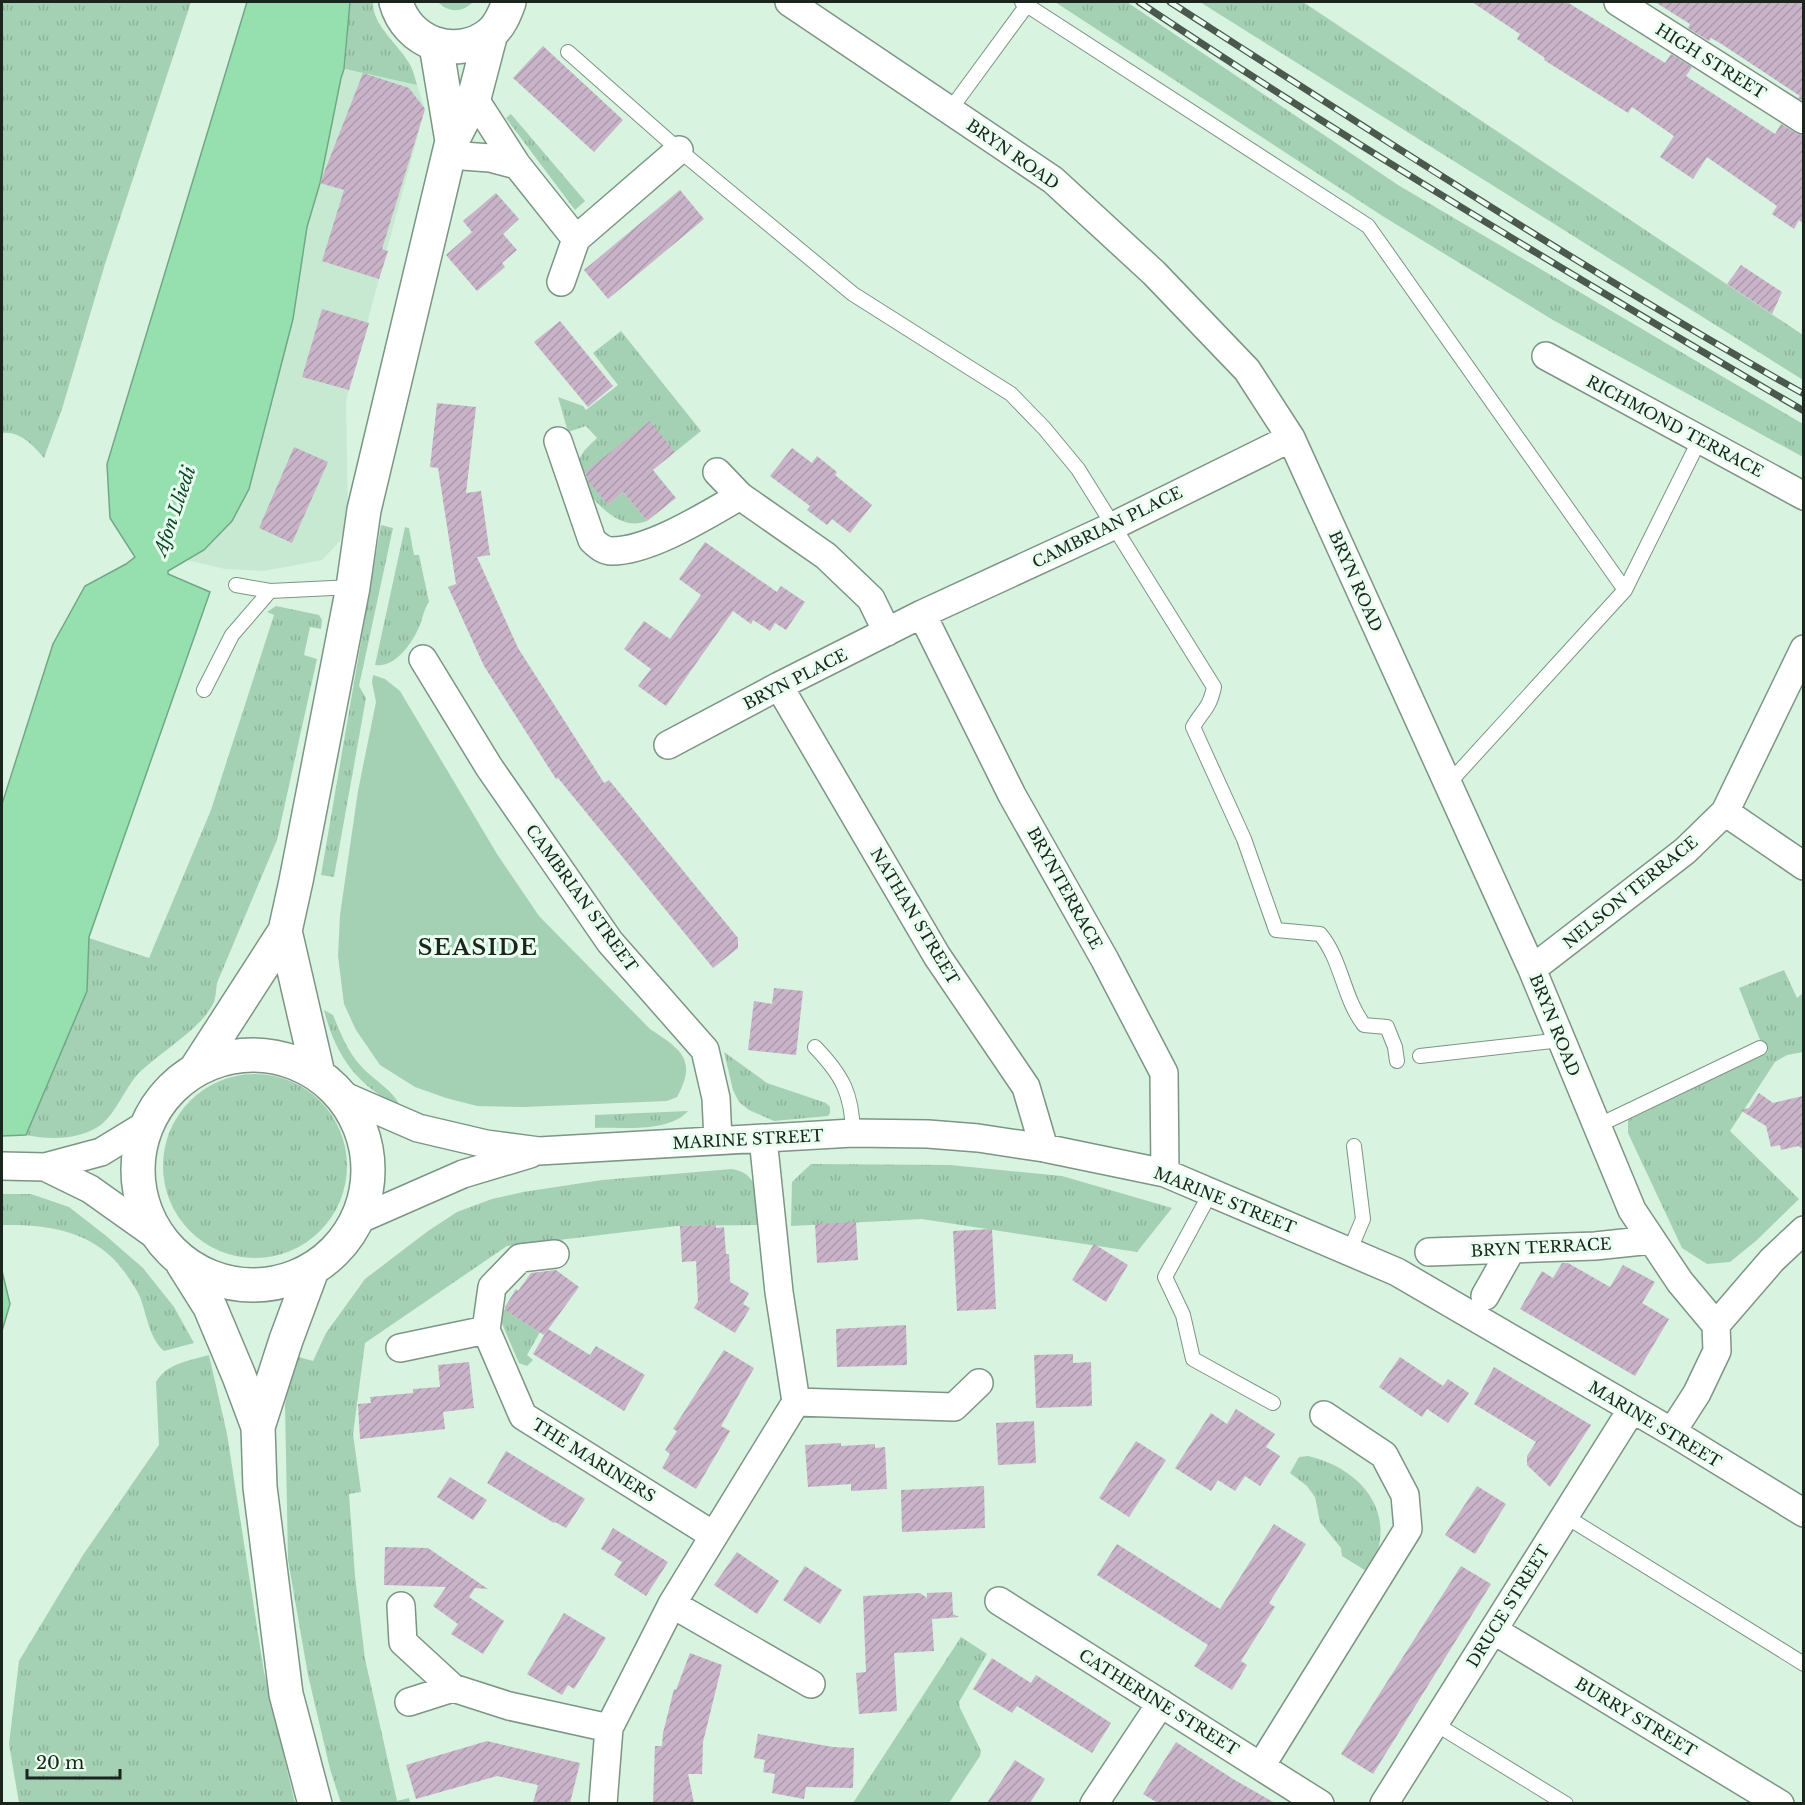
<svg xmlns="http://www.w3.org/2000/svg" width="1805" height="1805" font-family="'Libre Baskerville',serif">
<defs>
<pattern id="grass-tufts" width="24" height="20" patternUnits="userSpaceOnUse" patternTransform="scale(1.5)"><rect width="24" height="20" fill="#a4d1b3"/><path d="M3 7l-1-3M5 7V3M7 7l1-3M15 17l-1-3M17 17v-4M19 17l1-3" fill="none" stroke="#8db39a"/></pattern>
<pattern id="building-hatch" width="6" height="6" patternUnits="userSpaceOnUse" patternTransform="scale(1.5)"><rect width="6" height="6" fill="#c9b3c8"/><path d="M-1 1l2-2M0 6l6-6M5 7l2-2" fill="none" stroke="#ac9aab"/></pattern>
</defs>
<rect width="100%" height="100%" fill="#d8f3e0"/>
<path fill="#c7e9d1" d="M 344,69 L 417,85 L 425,109 L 346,401 L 348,513 L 340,541 L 322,560 L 264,571 L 225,569 L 186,560 L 204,550 L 293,319 L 307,227 L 320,183 L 341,78 Z"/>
<path fill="url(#grass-tufts)" d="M 2,2 L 191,2 L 105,264 L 62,409 L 44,458 C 33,445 20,431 2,433 Z
M 350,2 L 373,2 C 372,25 398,44 409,63 C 413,69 415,78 417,85 L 345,69 Z
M 438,2 L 473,2 C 462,13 449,13 438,2 Z
M 1055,2 L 1127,2 L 1398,185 L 1803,424 L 1803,457 L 1553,320 L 1384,217 Z
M 1200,2 L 1303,2 L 1803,335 L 1803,380 Z
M 511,114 L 585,201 L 575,210 L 506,118 Z
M 621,331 L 701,431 L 675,452 L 650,422 L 583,474 L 608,505 L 623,492 L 647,521 C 617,533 593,498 577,479 C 577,457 581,453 597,438 L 586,426 L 568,432 L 558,397 L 583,406 L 586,410 L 618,385 L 593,353 Z
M 381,525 L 393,528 L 359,686 L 366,698 L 334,877 L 321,875 Z
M 405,527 L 409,528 L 414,555 L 419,555 L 429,602 C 424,609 423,617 420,625 C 413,642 396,668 375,665 Z
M 276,606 L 319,615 L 322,620 L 321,629 L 310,627 L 304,655 L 317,659 L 277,840 L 217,983 C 216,989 216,996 214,1002 C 202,1029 158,1053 137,1075 C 124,1090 117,1111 102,1124 C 81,1140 51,1140 26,1135 L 87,991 L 89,938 L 149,958 L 211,810 L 274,615 L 267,612 Z
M 1784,970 L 1797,998 L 1803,993 L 1803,1052 L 1787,1055 L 1775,1062 L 1730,1131 L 1799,1199 L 1757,1240 L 1730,1262 L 1707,1264 L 1682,1248 L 1628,1133 L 1628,1120 L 1768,1052 L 1761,1042 L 1739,988 Z
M 324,1010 L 333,1015 C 341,1034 347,1051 361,1066 C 372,1079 396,1092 400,1107 C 357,1085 336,1057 324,1010 Z
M 724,1052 L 767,1083 L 826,1103 L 830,1107 L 830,1113 L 828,1116 L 774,1121 L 749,1110 L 739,1102 L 733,1090 Z
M163 1166a92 92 0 1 1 184 0a92 92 0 1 1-184 0Z
M 688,1111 C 669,1133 622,1127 595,1128 L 595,1115 Z
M 811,1164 L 950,1165 L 1062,1176 L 1172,1208 L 1137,1252 L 922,1219 L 791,1226 L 792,1182 Z
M 732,1169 C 761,1174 758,1200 758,1225 L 676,1226 L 507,1246 L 365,1343 L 353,1434 L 361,1492 L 349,1494 L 355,1576 L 365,1659 L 397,1801 L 409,1798 L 410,1803 L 341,1803 L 330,1769 L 308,1675 L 288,1560 L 285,1404 L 295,1356 L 313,1361 L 326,1333 L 365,1279 L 428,1231 L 457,1212 L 492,1199 L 523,1192 L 602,1180 Z
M 2,1194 L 31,1194 L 69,1207 L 105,1235 L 143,1268 L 174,1307 L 194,1343 L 164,1351 C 149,1338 147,1315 140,1297 C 137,1290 132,1283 128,1277 C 99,1232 52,1224 2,1225 Z
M 499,1306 L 540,1332 L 527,1355 L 533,1360 L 527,1366 L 519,1363 L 500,1319 Z
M 209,1355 L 227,1434 L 264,1672 L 295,1803 L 19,1803 L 9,1744 L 19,1661 L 83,1555 L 159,1445 L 156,1382 C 167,1363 189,1361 209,1355 Z
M 1308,1456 C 1352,1466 1391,1501 1378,1550 C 1377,1558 1371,1565 1368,1572 L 1342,1556 L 1341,1548 L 1320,1522 L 1315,1497 L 1307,1486 L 1290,1473 L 1299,1457 Z
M 961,1637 L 987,1654 L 959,1702 L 960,1708 L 981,1751 L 980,1756 L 949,1803 L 853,1803 Z"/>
<path fill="#a4d1b3" d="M 373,675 L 385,679 L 400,691 L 497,854 L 539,916 L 650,1029 C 680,1049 698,1059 677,1097 L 667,1101 L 524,1107 L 477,1106 L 446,1098 L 415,1087 L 380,1065 L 356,1030 L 344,1004 L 338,956 L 340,915 L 358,791 L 376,702 L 372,682 Z"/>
<path fill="#96e0b0" stroke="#71a884" stroke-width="1.5" d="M 247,2 L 350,2 L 344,69 L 341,78 L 320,183 L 307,227 L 293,319 L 249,489 L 232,521 L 204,550 L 168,571 L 168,574 L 210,592 L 89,937 L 87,991 L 26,1135 L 2,1136 L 2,804 L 53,644 L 85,586 L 126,564 L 135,557 L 110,518 L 107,464 Z
M 2,1271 L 10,1304 L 2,1331 Z"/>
<path fill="url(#building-hatch)" d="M 1472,2 L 1567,2 L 1665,63 L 1671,54 L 1692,67 L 1686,76 L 1775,134 L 1781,124 L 1796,133 L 1803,136 L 1803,223 L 1799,220 L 1794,229 L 1772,214 L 1777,206 L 1707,157 L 1693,179 L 1660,157 L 1674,136 L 1632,107 L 1628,113 L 1544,60 L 1545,58 L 1517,39 L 1520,34 Z
M 1655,2 L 1803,2 L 1803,101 L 1798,98 L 1800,96 L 1720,43 L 1711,38 L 1709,41 L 1688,28 L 1690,24 Z
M 543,46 L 623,120 L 594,152 L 513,78 Z
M 363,73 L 409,88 L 425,109 L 382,249 L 388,251 L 379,279 L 322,261 L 344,190 L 320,183 Z
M 680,190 L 704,219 L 608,299 L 584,270 Z
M 496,193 L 519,219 L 503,234 L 517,250 L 502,263 L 505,267 L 477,291 L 446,255 L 472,232 L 463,221 Z
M 1741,265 L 1782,292 L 1772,314 L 1727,284 Z
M 322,309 L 369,323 L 349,390 L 302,377 Z
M 560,321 L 613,386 L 588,407 L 534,342 Z
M 437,403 L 476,407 L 466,493 L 481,491 L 490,555 L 477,557 L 518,648 L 604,783 L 609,780 L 738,938 L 738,948 L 713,968 L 558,778 L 556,779 L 484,666 L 448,587 L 456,584 L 438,468 L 430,467 Z
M 650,421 L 675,452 L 653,470 L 676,498 L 647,521 L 623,492 L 608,505 L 588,481 L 585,472 Z
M 294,447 L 328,462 L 292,543 L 259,528 Z
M 792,448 L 812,463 L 817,456 L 837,472 L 835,475 L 872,505 L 850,533 L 832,519 L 827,525 L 807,510 L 810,506 L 770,476 Z
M 705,542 L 777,592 L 781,586 L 805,602 L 786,630 L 775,623 L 770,631 L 753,620 L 751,624 L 733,611 L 666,706 L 638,686 L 651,669 L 624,649 L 644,621 L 670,639 L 701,595 L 679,579 Z
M 774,988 L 803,991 L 796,1055 L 748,1050 L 754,1001 L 772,1004 Z
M 1759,1093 L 1773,1103 L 1803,1096 L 1803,1149 L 1798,1146 L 1781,1150 L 1780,1145 L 1771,1147 L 1766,1126 L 1740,1110 L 1749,1108 Z
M 856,1222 L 858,1260 L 817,1263 L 815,1224 Z
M 716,1225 L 716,1228 L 724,1227 L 726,1254 L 729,1254 L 730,1282 L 749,1293 L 743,1304 L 750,1308 L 735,1333 L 694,1308 L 698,1301 L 696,1261 L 682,1262 L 680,1226 Z
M 992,1229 L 996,1309 L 957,1311 L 953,1231 Z
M 1094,1244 L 1128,1265 L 1106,1302 L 1072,1280 Z
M 1562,1263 L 1568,1263 L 1610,1287 L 1623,1265 L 1655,1282 L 1642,1303 L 1669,1319 L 1635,1376 L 1520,1309 L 1542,1271 L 1553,1278 Z
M 556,1270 L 579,1287 L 544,1335 L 505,1310 L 505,1307 L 516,1289 L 518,1291 L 531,1273 Z
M 906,1325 L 907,1365 L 837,1367 L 836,1329 Z
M 548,1329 L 590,1355 L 596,1346 L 645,1375 L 624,1411 L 533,1354 Z
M 724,1350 L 754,1368 L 721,1426 L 730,1431 L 696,1489 L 662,1468 L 670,1454 L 665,1450 L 677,1431 L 673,1429 Z
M 1073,1354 L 1073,1363 L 1091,1362 L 1092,1406 L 1036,1408 L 1034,1355 Z
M 1400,1357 L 1443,1386 L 1448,1379 L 1469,1393 L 1448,1423 L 1427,1409 L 1422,1417 L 1379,1387 Z
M 469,1362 L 474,1408 L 443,1412 L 445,1429 L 360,1439 L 358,1404 L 371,1403 L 370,1397 L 413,1393 L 413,1389 L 440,1387 L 438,1365 Z
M 1494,1367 L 1591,1425 L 1550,1487 L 1527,1465 L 1527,1456 L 1536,1442 L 1474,1404 Z
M 1236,1409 L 1275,1434 L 1266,1447 L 1280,1456 L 1260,1486 L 1245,1476 L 1235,1491 L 1218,1480 L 1211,1491 L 1175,1468 L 1211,1413 L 1227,1424 Z
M 1034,1421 L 1036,1463 L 998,1465 L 996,1423 Z
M 1136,1441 L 1166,1460 L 1129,1517 L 1099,1498 Z
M 841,1443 L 841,1446 L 875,1444 L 875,1448 L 885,1447 L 887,1489 L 851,1491 L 851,1484 L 808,1487 L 805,1445 Z
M 506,1451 L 585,1499 L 566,1528 L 555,1522 L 554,1523 L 487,1483 Z
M 450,1477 L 487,1500 L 473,1520 L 437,1497 Z
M 984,1486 L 985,1528 L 902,1532 L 901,1490 Z
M 1477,1486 L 1506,1504 L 1475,1554 L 1445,1535 Z
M 1274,1524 L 1306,1544 L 1269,1603 L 1275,1607 L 1241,1661 L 1247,1665 L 1232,1690 L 1194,1666 L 1208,1645 L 1097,1575 L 1117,1544 L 1220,1609 Z
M 613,1528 L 668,1562 L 646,1596 L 614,1575 L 622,1562 L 601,1549 Z
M 385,1547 L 428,1548 L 488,1589 L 475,1588 L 469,1597 L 504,1621 L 483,1654 L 451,1634 L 458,1624 L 433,1606 L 446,1587 L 384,1585 Z
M 737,1552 L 779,1581 L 757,1614 L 714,1585 Z
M 805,1566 L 842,1590 L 820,1624 L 783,1600 Z
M 1461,1566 L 1491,1584 L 1373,1774 L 1341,1754 Z
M 952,1592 L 953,1614 L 959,1617 L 932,1619 L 934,1651 L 894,1653 L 897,1711 L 859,1714 L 856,1673 L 866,1672 L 863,1596 L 920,1593 L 927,1598 L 927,1593 Z
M 564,1613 L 606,1638 L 574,1689 L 568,1685 L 562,1695 L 527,1674 Z
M 690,1653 L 722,1665 L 703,1742 L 702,1774 L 688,1774 L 694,1803 L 653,1803 L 655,1746 L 662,1746 L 663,1733 L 674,1689 L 676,1690 Z
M 992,1658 L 1031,1683 L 1036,1675 L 1111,1723 L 1092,1753 L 1017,1706 L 1012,1713 L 973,1689 Z
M 758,1734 L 833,1747 L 854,1748 L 853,1788 L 806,1787 L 804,1799 L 772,1793 L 775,1774 L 763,1772 L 765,1760 L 754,1758 Z
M 487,1741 L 580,1763 L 570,1803 L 533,1803 L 538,1785 L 497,1776 L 416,1799 L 406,1765 Z
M 1176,1742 L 1233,1779 L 1275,1803 L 1158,1803 L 1143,1794 Z
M 1015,1760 L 1045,1779 L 1030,1803 L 987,1803 Z"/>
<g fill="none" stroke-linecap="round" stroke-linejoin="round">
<g stroke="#7c9584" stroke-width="16">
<path id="service" d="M 1022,2 L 1368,226 L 1625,590 L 1700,439
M 568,52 L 679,150 L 853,294 L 1011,394 L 1044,428 L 1078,469 L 1214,687 C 1209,710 1203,709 1193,727 L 1244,839 L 1276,930 L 1320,934 C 1342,960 1343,998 1364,1025 L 1387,1027 L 1395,1047 L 1397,1061
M 950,110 L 1027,5
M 236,585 L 270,591 L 353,587
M 204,690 L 232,635 L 270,591
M 1448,784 L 1625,590
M 815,1047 C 843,1076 852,1094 853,1133
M 1420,1056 L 1561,1040
M 1597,1126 L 1760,1048
M 1211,1192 L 1165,1277 L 1183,1315 L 1193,1359 L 1273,1403
M 1349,1252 L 1363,1219 L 1354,1146
M 1565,1516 L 1804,1664
M 1434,1723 L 1566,1804"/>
</g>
<g stroke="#7c9584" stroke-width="30">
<path id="minor" d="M 789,2 L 1053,180 L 1154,273 L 1247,370 L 1291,438 L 1532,969 L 1632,1210 L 1680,1282 L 1716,1325
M 1618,2 L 1804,120
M 474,98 L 517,165 L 576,239
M 449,155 L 490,158 L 517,165
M 561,282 L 576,239 L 679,150
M 1546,356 L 1804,496
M 558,441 L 592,540 C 598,546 604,551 612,551 C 650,551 707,515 740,496
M 717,472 L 740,496 L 826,556 L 871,599 L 887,632
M 922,614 L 1012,795 L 1105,960 L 1164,1073 L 1165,1173
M 423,659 L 489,767 L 610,942 L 705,1050 L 716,1098 L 718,1140
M 779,686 L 937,956 L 1026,1087 L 1044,1148
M 668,745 L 779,686 L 922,614 L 1113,526 L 1291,438
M 1725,812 L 1804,866
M 1532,969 L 1685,851 L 1725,812 L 1804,649
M 342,1095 L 418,1128 L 486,1144 L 539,1151 L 853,1133 L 928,1134 L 978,1138 L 1044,1148 L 1165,1173 L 1397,1272 L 1672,1432 L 1804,1513
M 2,1166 L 45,1167 L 101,1152 L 147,1124
M 45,1167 L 90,1189 L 159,1238
M 358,1220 L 463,1174 L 530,1154
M 1429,1252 L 1595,1246 L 1652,1240
M 1485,1296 L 1511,1250
M 486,1330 L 492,1287 L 520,1258 L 555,1254
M 400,1348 L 486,1330 L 523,1416 L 713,1535
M 796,1402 L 954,1407 L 979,1383
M 1672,1432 L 1697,1393 L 1717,1351 L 1716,1325 L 1772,1260 L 1804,1230
M 999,1601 L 1320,1804
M 672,1604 L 811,1684
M 401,1606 L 403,1642 L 453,1688 L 509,1706 L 609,1728
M 1493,1630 L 1780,1804
M 409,1702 L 453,1688
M 1261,1766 L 1408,1529 L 1405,1495 L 1384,1455 L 1324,1415
M 603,1804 L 609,1728 L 672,1604 L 796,1402 L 779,1292 L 763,1138
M 1094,1804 L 1161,1703
M 1384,1804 L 1632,1409"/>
</g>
<g stroke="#7c9584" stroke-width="36">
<path id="secondary" d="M 396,2 C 407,43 456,61 490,34 C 500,26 505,13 509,2
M 436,45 L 452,141
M 285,931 L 318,1074
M138 1170a115 115 0 1 1 230 0a115 115 0 1 1-230 0Z
M 196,1069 L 285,931 L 296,881 L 353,587 L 364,510 L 452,141 L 474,98 L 491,33
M 183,1264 L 210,1307 L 239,1376 L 258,1427 L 260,1487 L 286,1694 L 315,1804
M 258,1427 L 286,1340 L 312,1270"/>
</g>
<use href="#service" stroke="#fff" stroke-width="14"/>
<use href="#minor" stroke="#fff" stroke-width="27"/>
<use href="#secondary" stroke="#fff" stroke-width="33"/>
<g stroke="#4a584e" stroke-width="7">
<path id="rail" d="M 1139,2 C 1355,146 1579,280 1804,411
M 1170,2 C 1378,136 1587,272 1804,394"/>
</g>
<use href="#rail" stroke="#e9ffef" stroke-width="4.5" stroke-dasharray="14" stroke-linecap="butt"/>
</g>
<g text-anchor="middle" stroke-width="6" stroke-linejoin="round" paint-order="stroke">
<g font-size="16" fill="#1b251e" stroke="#e9ffef">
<text transform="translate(1711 61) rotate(32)" y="6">HIGH STREET</text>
<text transform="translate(1013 154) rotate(35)" y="6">BRYN ROAD</text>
<text transform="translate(1675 426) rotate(28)" y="6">RICHMOND TERRACE</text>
<text transform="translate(1107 527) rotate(-26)" y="6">CAMBRIAN PLACE</text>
<text transform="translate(1356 581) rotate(66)" y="6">BRYN ROAD</text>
<text transform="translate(795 679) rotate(-27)" y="6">BRYN PLACE</text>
<text transform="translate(1065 888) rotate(61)" y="6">BRYNTERRACE</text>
<text transform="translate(1630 892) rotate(-39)" y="6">NELSON TERRACE</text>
<text transform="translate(582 898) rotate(54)" y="6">CAMBRIAN STREET</text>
<text transform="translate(915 916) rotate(59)" y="6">NATHAN STREET</text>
<text transform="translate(1555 1025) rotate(68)" y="6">BRYN ROAD</text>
<text transform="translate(748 1139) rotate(-3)" y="6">MARINE STREET</text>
<text transform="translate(1225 1200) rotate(22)" y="6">MARINE STREET</text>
<text transform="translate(1541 1247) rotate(-3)" y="6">BRYN TERRACE</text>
<text transform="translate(1655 1424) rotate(31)" y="6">MARINE STREET</text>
<text transform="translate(594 1460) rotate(32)" y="6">THE MARINERS</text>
<text transform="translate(1508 1606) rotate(-58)" y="6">DRUCE STREET</text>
<text transform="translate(1159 1702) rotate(32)" y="6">CATHERINE STREET</text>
<text transform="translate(1636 1717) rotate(31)" y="6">BURRY STREET</text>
</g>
<g font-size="18" font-style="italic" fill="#084426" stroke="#e9ffef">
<text transform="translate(175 511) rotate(-71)" y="6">Afon Lliedi</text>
</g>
<g font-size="22" font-weight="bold" letter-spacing="1.5" fill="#1b251e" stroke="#e9ffef">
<text x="478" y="955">SEASIDE</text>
</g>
</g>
<rect width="1805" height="1805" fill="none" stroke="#1b251e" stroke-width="6"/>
<path d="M27 1769v9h93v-9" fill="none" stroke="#1b251e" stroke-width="3"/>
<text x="36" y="1769" font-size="18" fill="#1b251e" stroke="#e9ffef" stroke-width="4.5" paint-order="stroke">20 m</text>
</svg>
